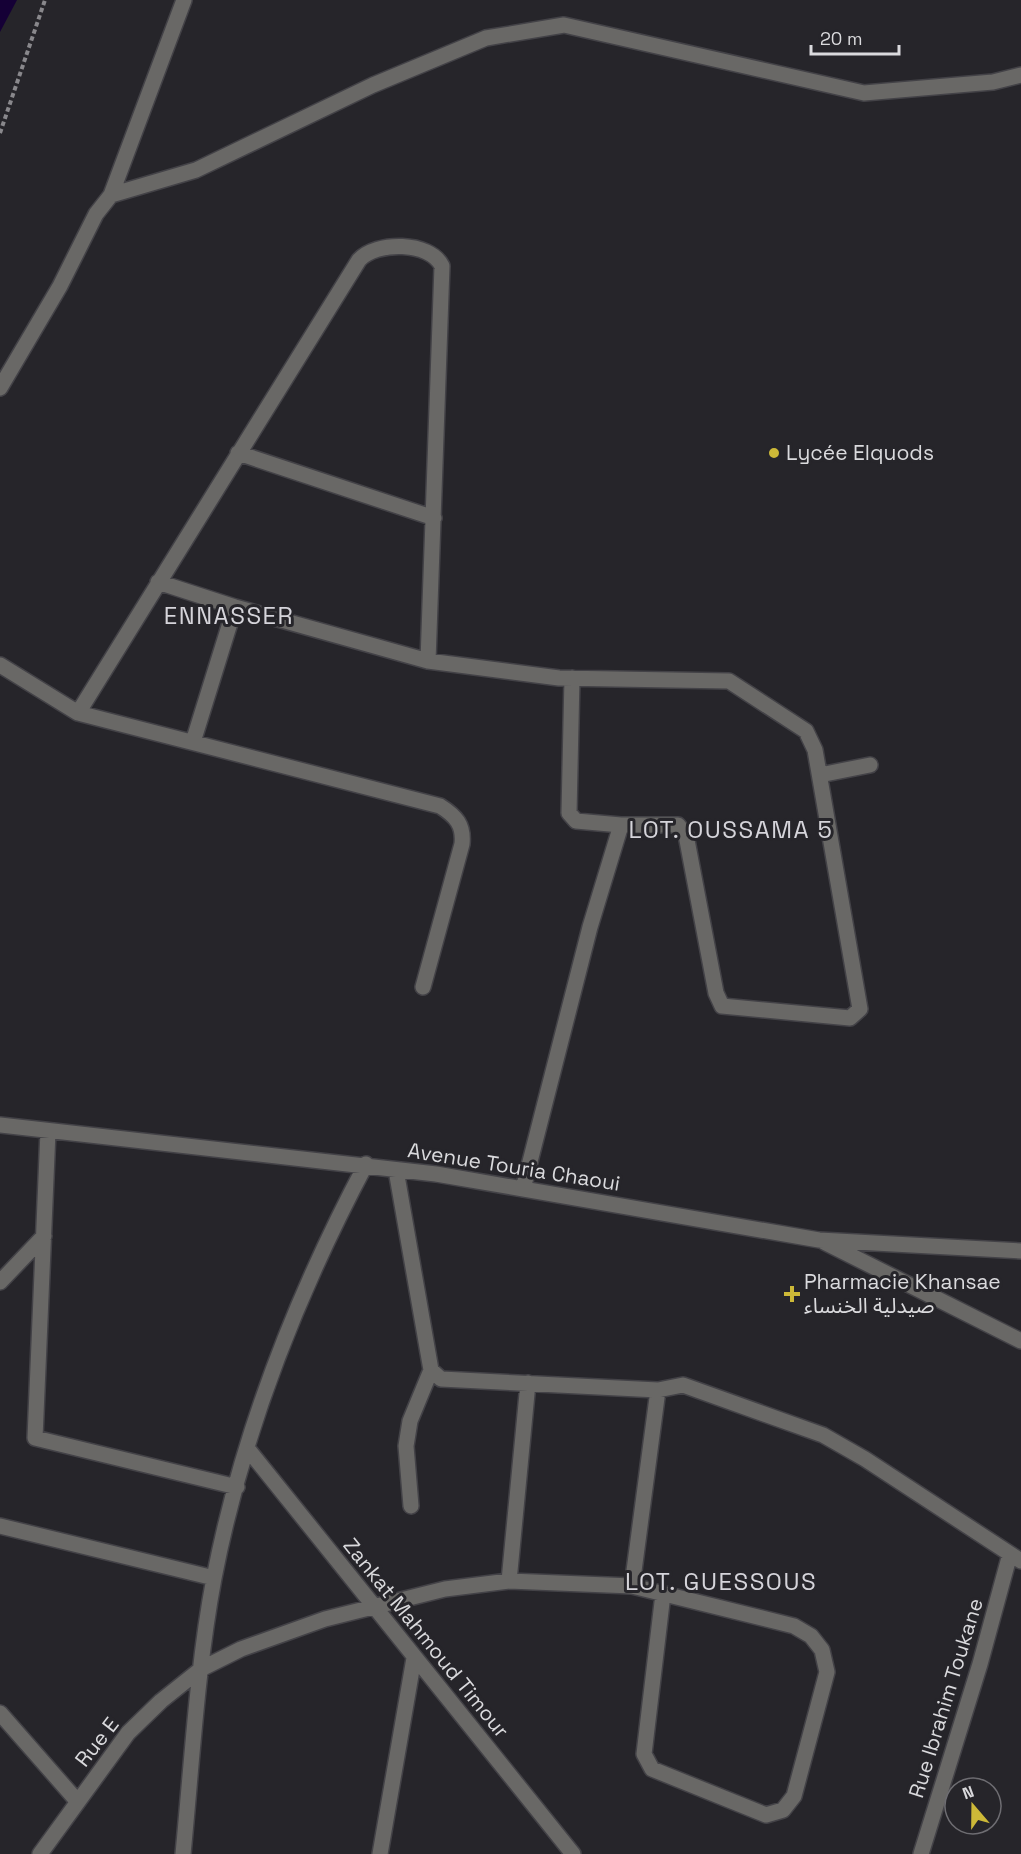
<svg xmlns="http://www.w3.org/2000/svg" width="1021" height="1854" font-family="'Space Grotesk','Noto Sans Arabic',sans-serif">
<rect width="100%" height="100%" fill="#26252a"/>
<path fill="#150036" d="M 0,0 L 17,0 L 0,32 Z"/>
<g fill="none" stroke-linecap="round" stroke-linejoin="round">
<g stroke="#434247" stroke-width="18">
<path id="minor" d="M 111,195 L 196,170 L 373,85 L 486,38 L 564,25 L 864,93 L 993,82 L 1021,75
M 0,388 L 60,286 L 96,214 L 111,195 L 184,0
M 238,453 L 434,518
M 158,582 L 235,607 L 428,661 L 559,678 L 729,681 L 806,731 L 815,750 L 860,1009 L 850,1018 L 722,1006 L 716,993 L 686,835 L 678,825 L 621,825 L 590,927 L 523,1189
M 0,665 L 78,713 L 359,260 C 376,241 430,241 442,266 L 428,661
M 572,678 L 569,813 L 576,821 L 621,825
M 78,713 L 440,806 C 456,816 464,825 462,844 L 423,987
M 193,742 L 235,607
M 820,775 L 870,765
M 0,1125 L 436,1174 L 819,1240 L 1021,1251
M 48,1131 L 35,1438 L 237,1487
M 396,1170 L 431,1370 L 441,1379 L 658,1390 L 683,1385 L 823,1435 L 865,1459 L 1021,1561
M 824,1242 L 1021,1341
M 0,1282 L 44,1236
M 247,1448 L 573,1854
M 411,1506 L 406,1446 L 410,1421 L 431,1370
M 0,1526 L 214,1578
M 509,1581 L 528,1383
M 632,1586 L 658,1390
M 0,1713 L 78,1802
M 40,1854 L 128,1733 L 161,1701 L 201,1669 L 241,1649 L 325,1619 L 445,1589 L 509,1581 L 632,1586 L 794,1626 L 811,1636 L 822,1650 L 827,1672 L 794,1796 L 783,1810 L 766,1815 L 652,1769 L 644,1754 L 663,1594
M 183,1854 C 192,1762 197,1668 214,1578 C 242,1434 297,1294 366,1164
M 380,1854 L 414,1658
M 921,1854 L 980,1664 L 1010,1554"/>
</g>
<path stroke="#89888c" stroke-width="4" stroke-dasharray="4.5 3" stroke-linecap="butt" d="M 0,133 L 45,0"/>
<use href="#minor" stroke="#696866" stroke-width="15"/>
</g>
<g fill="#cdb938" stroke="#26252a" stroke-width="2">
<circle cx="774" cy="453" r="6"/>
<path d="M789 1285h6v6h6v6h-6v6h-6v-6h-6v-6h6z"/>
</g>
<g text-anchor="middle" stroke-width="6" stroke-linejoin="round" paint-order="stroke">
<g font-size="21" fill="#dadadd" stroke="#26252a" text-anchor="start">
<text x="786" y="460">Lycée Elquods</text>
<text x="804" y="1289">Pharmacie Khansae<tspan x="804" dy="24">صيدلية الخنساء</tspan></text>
</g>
<g font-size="21" fill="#dadadd" stroke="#26252a">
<text transform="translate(514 1167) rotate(9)" y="7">Avenue Touria Chaoui</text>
<text transform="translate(426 1638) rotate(51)" y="7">Zankat Mahmoud Timour</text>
<text transform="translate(946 1698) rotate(-73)" y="7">Rue Ibrahim Toukane</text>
<text transform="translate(97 1742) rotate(-52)" y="7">Rue E</text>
</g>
<g font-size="24" letter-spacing="1.5" fill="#d5d4da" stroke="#26252a">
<text x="229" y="624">ENNASSER</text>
<text x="731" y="838">LOT. OUSSAMA 5</text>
<text x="721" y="1590">LOT. GUESSOUS</text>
</g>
</g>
<g transform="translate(973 1806) rotate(340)"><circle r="28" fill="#26252a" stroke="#6e6d72" stroke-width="1.5"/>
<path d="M0-4.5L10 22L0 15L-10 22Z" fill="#cdb938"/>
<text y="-9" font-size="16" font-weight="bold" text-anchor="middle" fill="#dadadd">N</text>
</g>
<path d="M811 45v9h88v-9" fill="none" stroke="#dadadd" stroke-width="3"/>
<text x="820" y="45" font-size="18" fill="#dadadd" stroke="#26252a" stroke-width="4.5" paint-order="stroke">20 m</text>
</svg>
